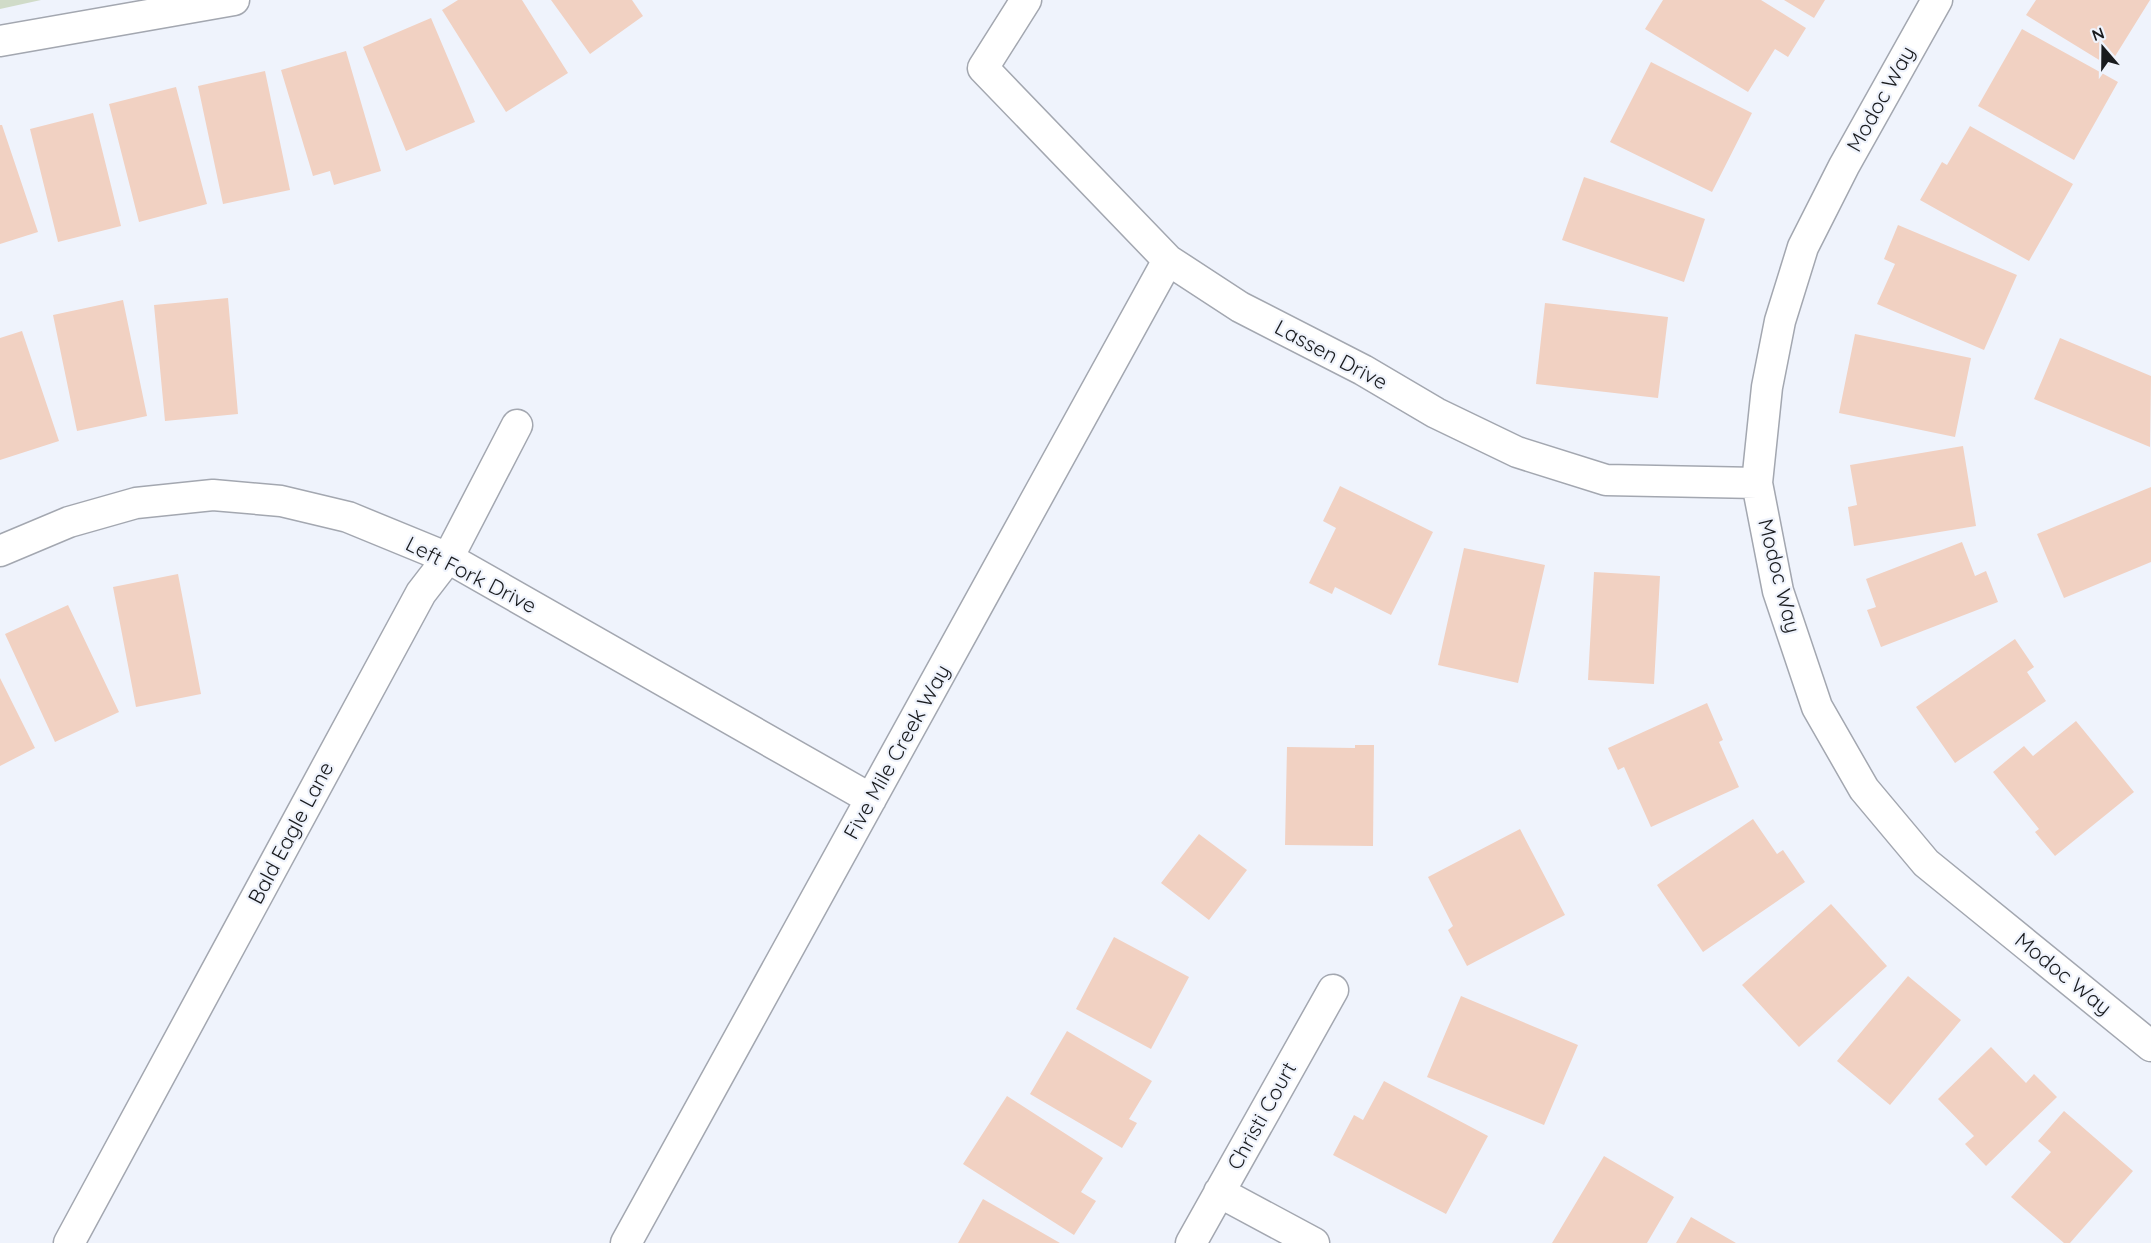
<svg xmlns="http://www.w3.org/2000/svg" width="2151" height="1243" font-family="Quicksand,sans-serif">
<rect width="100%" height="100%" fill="#eff3fc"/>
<path fill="#d0dbc8" d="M 0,0 L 41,0 L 0,9 Z"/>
<path fill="#f1d1c2" d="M 458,0 L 522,0 L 568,73 L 506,112 L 442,10 Z
M 551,0 L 632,0 L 643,16 L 590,54 Z
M 1663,0 L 1761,0 L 1806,28 L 1788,57 L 1775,49 L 1748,92 L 1645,29 Z
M 1784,0 L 1825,0 L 1814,18 Z
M 2036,0 L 2150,0 L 2109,66 L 2026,15 Z
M 431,18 L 475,122 L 406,151 L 363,47 Z
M 2022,29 L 2118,82 L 2074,160 L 1978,106 Z
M 346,51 L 381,171 L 334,185 L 330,171 L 313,176 L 281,70 Z
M 1651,62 L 1752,113 L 1712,192 L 1610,142 Z
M 265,71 L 290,190 L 223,204 L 198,86 Z
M 176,87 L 207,204 L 139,222 L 109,104 Z
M 93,113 L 121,226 L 58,242 L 30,129 Z
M 0,125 L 2,125 L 38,232 L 0,244 Z
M 1970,126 L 2073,184 L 2029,261 L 1920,200 L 1942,162 L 1947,165 Z
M 1584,177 L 1705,219 L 1684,282 L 1562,240 Z
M 1898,225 L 2017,275 L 1984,350 L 1877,304 L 1895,264 L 1884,259 Z
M 228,298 L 238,414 L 165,421 L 154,305 Z
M 123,300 L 147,416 L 77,431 L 53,315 Z
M 1545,303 L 1668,317 L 1658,398 L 1536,384 Z
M 22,331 L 59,441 L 0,460 L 0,338 Z
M 1855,334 L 1971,358 L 1955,437 L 1839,413 Z
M 2060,338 L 2151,376 L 2150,447 L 2034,399 Z
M 1963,446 L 1976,526 L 1854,546 L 1848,507 L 1857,505 L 1850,465 Z
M 1340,486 L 1433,532 L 1391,615 L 1335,587 L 1332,594 L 1309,583 L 1336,528 L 1323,521 Z
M 2151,487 L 2151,562 L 2064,598 L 2037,534 Z
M 1962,542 L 1975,576 L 1986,571 L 1998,602 L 1881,647 L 1867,610 L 1876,607 L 1866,579 Z
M 1464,548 L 1545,565 L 1518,683 L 1438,665 Z
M 1594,572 L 1660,576 L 1654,684 L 1588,680 Z
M 178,574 L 201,694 L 136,707 L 113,587 Z
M 68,605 L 119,712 L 55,742 L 5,634 Z
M 2015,639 L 2034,667 L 2027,672 L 2046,701 L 1955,763 L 1916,707 Z
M 0,678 L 35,748 L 0,766 Z
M 1707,703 L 1723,740 L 1719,742 L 1739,787 L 1651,827 L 1624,767 L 1618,770 L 1608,748 Z
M 2076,721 L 2134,792 L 2055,856 L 2035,832 L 2039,829 L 1993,772 L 2024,746 L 2033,756 Z
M 1355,745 L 1374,745 L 1373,846 L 1285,845 L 1287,747 L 1355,748 Z
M 1753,819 L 1777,854 L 1783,850 L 1805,882 L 1703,952 L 1657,885 Z
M 1520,829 L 1565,915 L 1467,966 L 1448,930 L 1453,926 L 1428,877 Z
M 1199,834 L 1247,870 L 1209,920 L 1161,883 Z
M 1831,904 L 1887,966 L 1799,1047 L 1742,985 Z
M 1114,937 L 1189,977 L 1151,1049 L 1076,1009 Z
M 1908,976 L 1961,1020 L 1890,1105 L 1837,1061 Z
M 1461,996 L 1578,1045 L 1544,1125 L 1427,1077 Z
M 1067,1031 L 1152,1081 L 1129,1119 L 1137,1123 L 1122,1148 L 1030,1094 Z
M 1991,1047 L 2026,1083 L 2034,1074 L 2057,1097 L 1986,1166 L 1965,1144 L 1974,1136 L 1938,1099 Z
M 1384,1081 L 1488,1136 L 1446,1214 L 1333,1155 L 1354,1115 L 1363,1120 Z
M 1007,1096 L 1103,1158 L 1081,1192 L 1096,1201 L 1074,1235 L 963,1164 Z
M 2064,1111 L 2133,1171 L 2070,1243 L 2064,1243 L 2011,1197 L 2051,1152 L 2038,1141 Z
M 1604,1156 L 1674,1197 L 1647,1243 L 1552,1243 Z
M 983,1199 L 1060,1243 L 958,1243 Z
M 1691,1217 L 1736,1243 L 1676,1243 Z"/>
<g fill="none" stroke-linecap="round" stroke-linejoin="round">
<g stroke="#a3a7b0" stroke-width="33">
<path id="minor" d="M 1026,0 L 983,68 L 1168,260 L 1240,307 L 1363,370 L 1436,413 L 1517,452 L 1606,480 L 1757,483
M 1937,0 L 1844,166 L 1803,247 L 1780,321 L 1767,387 L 1757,483 L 1778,591 L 1817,707 L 1864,789 L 1926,863 L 2151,1046
M 0,41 L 234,0
M 0,551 L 69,522 L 136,503 L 213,495 L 281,501 L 348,517 L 448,558 L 871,799
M 1219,1192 L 1314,1243
M 69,1243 L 421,593 L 448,558 L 517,425
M 626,1243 L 1168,260
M 1191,1243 L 1333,990"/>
</g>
<use href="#minor" stroke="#fff" stroke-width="30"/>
</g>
<g text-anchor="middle" stroke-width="4.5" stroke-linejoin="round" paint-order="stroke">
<g font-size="21" fill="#191b1e" stroke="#eff3fc">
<text transform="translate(1881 99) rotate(-61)" y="7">Modoc Way</text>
<text transform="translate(1331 355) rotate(28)" y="7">Lassen Drive</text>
<text transform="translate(471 575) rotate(27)" y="7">Left Fork Drive</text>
<text transform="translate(1779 576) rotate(76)" y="7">Modoc Way</text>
<text transform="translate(897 752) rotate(-61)" y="7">Five Mile Creek Way</text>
<text transform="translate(291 833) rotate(-62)" y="7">Bald Eagle Lane</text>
<text transform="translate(2063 974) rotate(39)" y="7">Modoc Way</text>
<text transform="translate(1262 1116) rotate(-61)" y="7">Christi Court</text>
</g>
</g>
<g transform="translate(2103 48) rotate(340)" stroke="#eff3fc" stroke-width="4.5" paint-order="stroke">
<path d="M0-4.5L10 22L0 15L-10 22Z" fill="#191b1e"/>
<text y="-9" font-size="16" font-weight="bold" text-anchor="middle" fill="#191b1e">N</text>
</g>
</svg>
